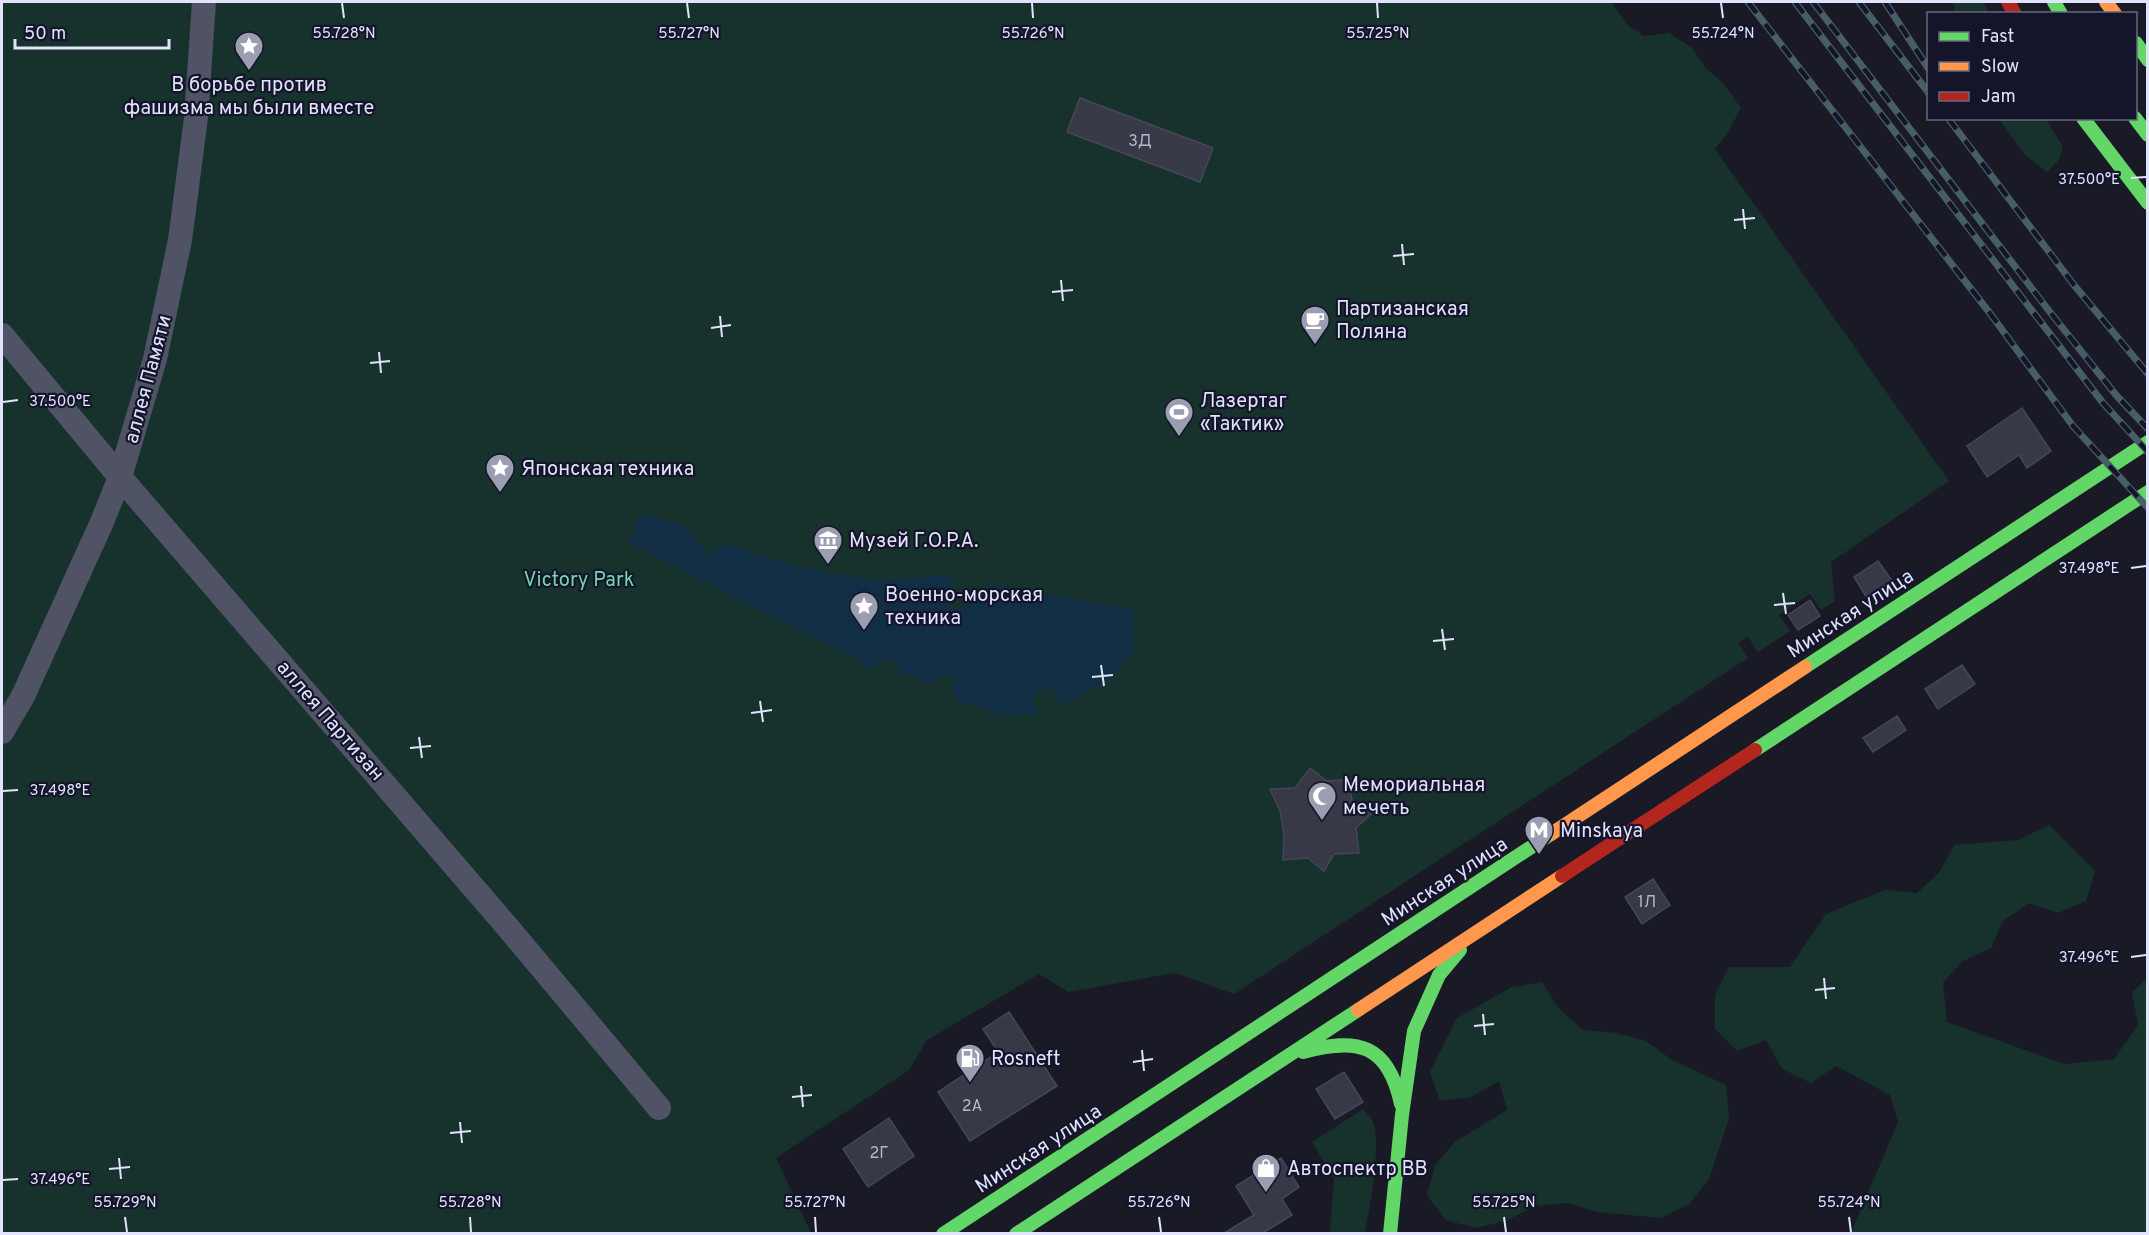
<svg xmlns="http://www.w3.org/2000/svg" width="2149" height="1235" font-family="Overpass,sans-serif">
<rect width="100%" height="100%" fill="#191a26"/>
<path fill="#17312d" d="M 2,2 L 1611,2 L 1629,26 L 1644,36 L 1669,33 L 1692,48 L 1705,67 L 1724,84 L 1741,108 L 1727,134 L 1715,149 L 1949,481 L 1831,562 L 1835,601 L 1821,610 L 1810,594 L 1779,615 L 1790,631 L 1758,652 L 1748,637 L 1738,643 L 1748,658 L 1234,994 L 1175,973 L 1068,992 L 1039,974 L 927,1040 L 909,1070 L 776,1158 L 811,1233 L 2,1233 Z
M 1952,2 L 1983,2 L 1989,13 L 1953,13 L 1955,7 Z
M 1999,119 L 2046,119 L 2063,147 L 2058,161 L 2047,172 L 2024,154 Z
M 2049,825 L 2095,871 L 2086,901 L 2058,913 L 2029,903 L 2003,921 L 1991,948 L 1963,961 L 1943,982 L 1947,1022 L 2064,1064 L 2114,1059 L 2138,1025 L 2132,992 L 2147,978 L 2147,1233 L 1851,1233 L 1898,1122 L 1890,1095 L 1836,1066 L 1811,1083 L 1782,1069 L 1766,1040 L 1737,1051 L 1715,1029 L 1715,995 L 1729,967 L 1790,967 L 1826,914 L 1885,890 L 1917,893 L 1939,873 L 1954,845 L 2018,840 Z
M 1542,982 L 1558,1008 L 1583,1030 L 1616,1033 L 1646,1041 L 1672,1060 L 1726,1085 L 1729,1119 L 1709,1179 L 1689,1204 L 1661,1218 L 1597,1212 L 1567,1203 L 1535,1206 L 1506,1221 L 1476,1228 L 1445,1220 L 1427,1195 L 1435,1165 L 1455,1142 L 1507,1110 L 1499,1081 L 1471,1097 L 1440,1101 L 1430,1072 L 1457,1018 L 1512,987 Z
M 1363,1109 C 1365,1112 1370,1116 1372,1120 C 1383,1142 1369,1208 1365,1233 L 1330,1233 L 1334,1179 L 1312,1142 Z"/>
<path fill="#112e45" d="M 640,514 L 653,516 L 687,527 L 707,554 L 726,544 L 806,569 L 879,581 L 942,575 L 954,580 L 956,583 C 942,588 942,602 954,609 L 966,605 L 970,599 L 968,589 L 985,594 L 989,584 L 1134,610 L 1134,652 L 1106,682 L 1061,706 L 1053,690 L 1045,688 L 1034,693 L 1033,699 L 1039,715 L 1005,715 L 954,699 L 954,677 L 940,675 L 938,681 L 919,683 L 915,676 L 900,674 L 898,664 L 884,658 L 870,670 L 859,660 L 629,543 Z"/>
<path fill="#383947" stroke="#454658" stroke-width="1.5" d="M 1080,98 L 1213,148 L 1200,182 L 1067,132 Z
M 2022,408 L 2051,451 L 2027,468 L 2019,455 L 1987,477 L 1967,446 Z
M 1878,561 L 1893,582 L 1867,598 L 1854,577 Z
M 1810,600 L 1820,616 L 1798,630 L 1788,615 Z
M 1962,665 L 1975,684 L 1938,709 L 1925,689 Z
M 1897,716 L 1906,730 L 1873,752 L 1863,738 Z
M 1310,768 L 1327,781 L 1350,779 L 1352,801 L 1371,814 L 1356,828 L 1359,853 L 1334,854 L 1324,871 L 1308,858 L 1283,860 L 1284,835 L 1280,811 L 1270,789 L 1295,788 Z
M 1653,879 L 1670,905 L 1642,924 L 1625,897 Z
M 1009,1012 L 1057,1086 L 970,1141 L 938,1092 L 998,1052 L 983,1029 Z
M 1344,1072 L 1363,1102 L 1335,1119 L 1316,1089 Z
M 889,1118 L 914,1156 L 868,1187 L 843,1149 Z
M 1281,1158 L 1299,1187 L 1282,1199 L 1292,1215 L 1263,1233 L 1224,1233 L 1254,1215 L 1236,1186 Z"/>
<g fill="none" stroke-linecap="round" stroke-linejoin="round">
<path stroke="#4f5365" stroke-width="24" d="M 2,335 L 120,477 L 510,930 L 659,1108
M 2,732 L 23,696 L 102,522 L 120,477 L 155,359 L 180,240 L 196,118 L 204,2"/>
<path stroke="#63d668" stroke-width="14" d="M 2054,2 L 2061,14
M 2136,43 L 2148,60
M 2083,118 L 2148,203
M 2135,118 L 2148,135
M 1805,667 L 2148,442
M 1755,750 L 2148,492
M 1303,1052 C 1358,1037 1388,1044 1401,1104
M 943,1234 L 1551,834
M 1016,1234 L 1358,1010
M 1390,1234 L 1402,1115 L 1414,1031 L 1439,975 L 1460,950"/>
<path stroke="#ff974d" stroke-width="14" d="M 2106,2 L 2115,14
M 1551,834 L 1805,667
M 1358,1010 L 1562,876"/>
<path stroke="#b3261e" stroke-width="14" d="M 2008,2 L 2015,14
M 1562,876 L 1755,750"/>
<g stroke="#475e67" stroke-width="7">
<path id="rail" d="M 1748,2 L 1989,312 L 2073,426 L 2148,508
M 1795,2 L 2103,403 L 2148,452
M 1813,2 L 2046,307 L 2116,395 L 2148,429
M 1859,2 L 1928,92
M 1885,2 L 1928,68
M 1948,118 L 2074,285 L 2148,374"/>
</g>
<use href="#rail" stroke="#14152b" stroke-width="4.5" stroke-dasharray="14" stroke-linecap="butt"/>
</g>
<path fill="none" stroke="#e1e3fc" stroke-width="2" d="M 342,3 L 344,18M 687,3 L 689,18M 1032,3 L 1033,18M 1377,3 L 1378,18M 1721,3 L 1723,18M 2131,178 L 2146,177M 1743,209 L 1745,229M 1734,220 L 1755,218M 1402,244 L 1404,265M 1393,256 L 1414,254M 1061,280 L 1063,301M 1052,292 L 1073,290M 720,316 L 722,337M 711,328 L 731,325M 379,352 L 381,373M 370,363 L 390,361M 3,402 L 18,400M 2131,568 L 2146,566M 1783,593 L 1786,614M 1774,605 L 1795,603M 1442,629 L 1445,650M 1433,641 L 1454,639M 1101,665 L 1104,686M 1092,677 L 1113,675M 760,701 L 763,722M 751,713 L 772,710M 419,737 L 422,758M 410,748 L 431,746M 3,791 L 18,790M 2131,957 L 2146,955M 1824,978 L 1826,999M 1815,990 L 1835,988M 1483,1014 L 1485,1035M 1474,1026 L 1494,1024M 1142,1050 L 1144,1071M 1133,1062 L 1153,1059M 801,1086 L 803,1107M 792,1097 L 812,1095M 460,1122 L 462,1143M 450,1133 L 471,1131M 119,1158 L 121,1179M 109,1169 L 130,1167M 3,1180 L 18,1179M 125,1217 L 127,1232M 470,1217 L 471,1232M 815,1217 L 816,1232M 1159,1217 L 1161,1232M 1504,1217 L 1506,1232M 1849,1217 L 1851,1232"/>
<defs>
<g id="sight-pin" transform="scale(1.5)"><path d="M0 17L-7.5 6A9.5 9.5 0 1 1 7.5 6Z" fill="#9b9db1" stroke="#14152b"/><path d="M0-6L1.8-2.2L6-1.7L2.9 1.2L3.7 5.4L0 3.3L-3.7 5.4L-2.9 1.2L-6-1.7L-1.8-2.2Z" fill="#fff"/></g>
<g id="cafe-pin" transform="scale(1.5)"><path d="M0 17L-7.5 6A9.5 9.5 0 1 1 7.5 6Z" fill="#9b9db1" stroke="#14152b"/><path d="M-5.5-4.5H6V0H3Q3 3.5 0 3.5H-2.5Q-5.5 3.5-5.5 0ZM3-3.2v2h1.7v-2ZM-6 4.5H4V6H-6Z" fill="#fff"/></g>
<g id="stadium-pin" transform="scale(1.5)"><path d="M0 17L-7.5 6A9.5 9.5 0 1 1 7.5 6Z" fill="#9b9db1" stroke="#14152b"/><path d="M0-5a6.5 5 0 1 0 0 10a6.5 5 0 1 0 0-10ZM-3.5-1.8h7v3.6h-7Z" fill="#fff"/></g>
<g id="museum-pin" transform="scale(1.5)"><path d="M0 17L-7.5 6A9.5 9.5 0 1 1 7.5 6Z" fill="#9b9db1" stroke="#14152b"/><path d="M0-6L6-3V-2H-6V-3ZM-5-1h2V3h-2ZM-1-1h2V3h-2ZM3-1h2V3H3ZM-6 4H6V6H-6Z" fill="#fff"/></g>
<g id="mosque-pin" transform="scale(1.5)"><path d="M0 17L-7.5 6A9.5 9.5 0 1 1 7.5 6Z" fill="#9b9db1" stroke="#14152b"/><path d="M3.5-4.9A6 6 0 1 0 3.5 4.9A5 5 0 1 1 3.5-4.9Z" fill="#fff"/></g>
<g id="metro-pin" transform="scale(1.5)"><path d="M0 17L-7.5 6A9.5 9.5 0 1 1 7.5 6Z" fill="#9b9db1" stroke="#14152b"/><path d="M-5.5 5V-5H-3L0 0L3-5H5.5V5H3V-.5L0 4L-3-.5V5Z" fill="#fff"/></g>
<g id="fuel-pin" transform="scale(1.5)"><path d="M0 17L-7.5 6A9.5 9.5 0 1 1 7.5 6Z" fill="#9b9db1" stroke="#14152b"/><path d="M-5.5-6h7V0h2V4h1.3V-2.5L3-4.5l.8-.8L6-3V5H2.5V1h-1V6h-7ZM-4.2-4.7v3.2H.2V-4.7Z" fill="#fff"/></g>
<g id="shop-pin" transform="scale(1.5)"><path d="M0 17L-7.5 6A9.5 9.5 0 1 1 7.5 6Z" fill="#9b9db1" stroke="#14152b"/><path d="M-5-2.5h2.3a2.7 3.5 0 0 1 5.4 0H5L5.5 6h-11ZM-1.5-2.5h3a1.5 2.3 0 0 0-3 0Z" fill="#fff"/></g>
</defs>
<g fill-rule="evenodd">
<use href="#sight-pin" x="249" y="46"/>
<use href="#cafe-pin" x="1315" y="320"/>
<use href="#stadium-pin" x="1179" y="412"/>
<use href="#sight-pin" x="500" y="468"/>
<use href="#museum-pin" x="828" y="540"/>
<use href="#sight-pin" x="864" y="606"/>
<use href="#mosque-pin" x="1322" y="796"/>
<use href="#metro-pin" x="1539" y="830"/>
<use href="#fuel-pin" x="970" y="1058"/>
<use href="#shop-pin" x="1266" y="1168"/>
</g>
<g text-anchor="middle" stroke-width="4.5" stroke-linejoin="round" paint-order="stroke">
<g font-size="16" fill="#b7b8cf">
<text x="1140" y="146">3Д</text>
<text x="1647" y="907">1Л</text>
<text x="972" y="1111">2А</text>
<text x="879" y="1158">2Г</text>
</g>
<g font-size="20" fill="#e1e3fc" stroke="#14152b" text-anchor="start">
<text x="249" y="91" text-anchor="middle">В борьбе против<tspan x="249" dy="23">фашизма мы были вместе</tspan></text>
<text x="1336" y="315">Партизанская<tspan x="1336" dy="23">Поляна</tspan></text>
<text x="1200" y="407">Лазертаг<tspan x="1200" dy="23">«Тактик»</tspan></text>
<text x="521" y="475">Японская техника</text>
<text x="849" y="547">Музей Г.О.Р.А.</text>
<text x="885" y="601">Военно-морская<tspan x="885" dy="23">техника</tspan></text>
<text x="1343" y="791">Мемориальная<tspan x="1343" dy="23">мечеть</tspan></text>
<text x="1560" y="837">Minskaya</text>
<text x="991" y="1065">Rosneft</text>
<text x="1287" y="1175">Автоспектр ВВ</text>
</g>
<g font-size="20" fill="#e1e3fc" stroke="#14152b">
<text transform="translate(147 379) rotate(-75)" y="7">аллея Памяти</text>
<text transform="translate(1850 613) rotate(-33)" y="7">Минская улица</text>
<text transform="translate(331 720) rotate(49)" y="7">аллея Партизан</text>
<text transform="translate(1444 881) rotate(-33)" y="7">Минская улица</text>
<text transform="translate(1038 1148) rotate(-33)" y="7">Минская улица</text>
</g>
<g font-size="20" fill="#71d8a9" stroke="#14152b">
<text x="579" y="586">Victory Park</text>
</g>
</g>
<g font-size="15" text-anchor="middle" fill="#e1e3fc" stroke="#14152b" stroke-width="4.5" stroke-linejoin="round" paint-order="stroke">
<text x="344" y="38">55.728°N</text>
<text x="689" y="38">55.727°N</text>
<text x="1033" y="38">55.726°N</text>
<text x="1378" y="38">55.725°N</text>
<text x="1723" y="38">55.724°N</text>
<text x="2089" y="184">37.500°E</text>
<text x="60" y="406">37.500°E</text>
<text x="2089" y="573">37.498°E</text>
<text x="60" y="795">37.498°E</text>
<text x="2089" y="962">37.496°E</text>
<text x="60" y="1184">37.496°E</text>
<text x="125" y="1207">55.729°N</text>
<text x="470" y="1207">55.728°N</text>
<text x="815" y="1207">55.727°N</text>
<text x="1159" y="1207">55.726°N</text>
<text x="1504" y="1207">55.725°N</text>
<text x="1849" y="1207">55.724°N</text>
</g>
<rect width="2149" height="1235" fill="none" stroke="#e1e3fc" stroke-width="6"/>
<rect x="1927" y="12" width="210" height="108" fill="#14152b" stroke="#66677f" stroke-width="1.5"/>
<rect x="1939" y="32" width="30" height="9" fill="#63d668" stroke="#66677f" stroke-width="1.5"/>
<text x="1981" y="42" font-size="18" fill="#e1e3fc">Fast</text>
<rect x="1939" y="62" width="30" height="9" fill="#ff974d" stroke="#66677f" stroke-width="1.5"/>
<text x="1981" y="72" font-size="18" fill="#e1e3fc">Slow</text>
<rect x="1939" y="92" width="30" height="9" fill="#b3261e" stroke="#66677f" stroke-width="1.5"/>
<text x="1981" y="102" font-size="18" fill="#e1e3fc">Jam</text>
<path d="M15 39v9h154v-9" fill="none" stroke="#e1e3fc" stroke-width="3"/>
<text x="24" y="39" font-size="18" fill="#e1e3fc" stroke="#14152b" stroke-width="4.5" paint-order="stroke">50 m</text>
</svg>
